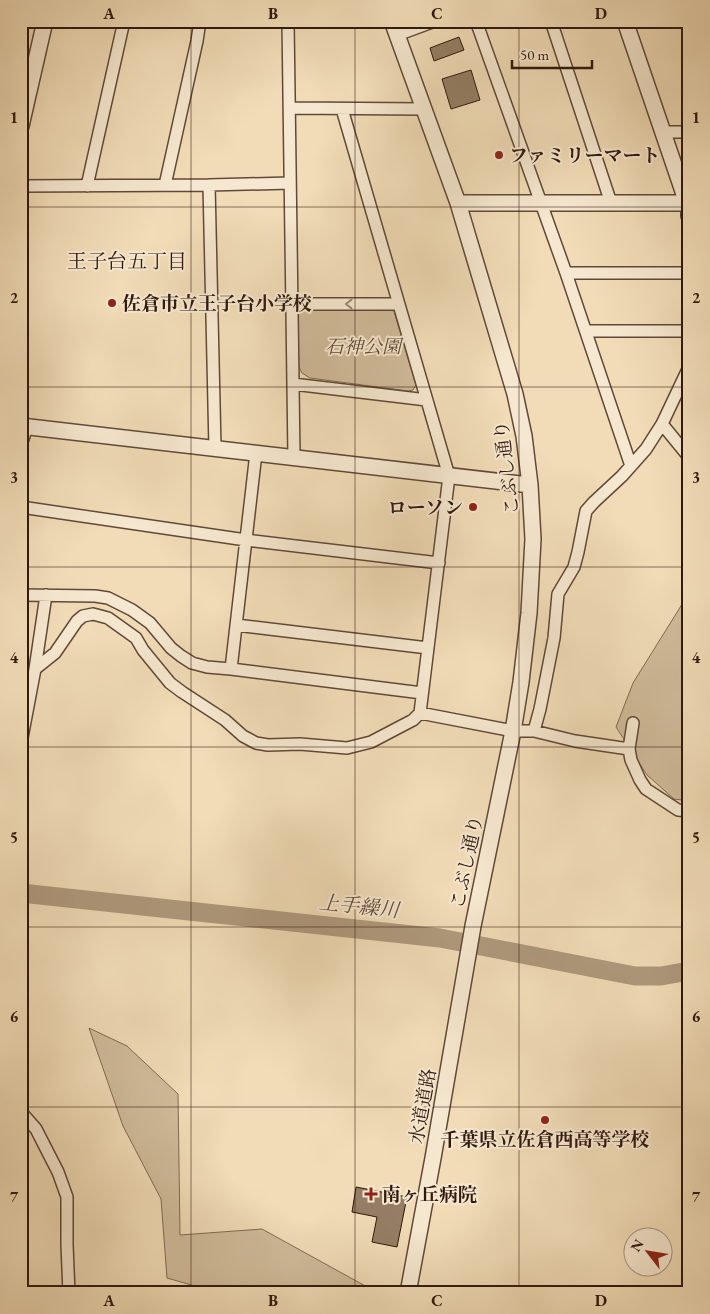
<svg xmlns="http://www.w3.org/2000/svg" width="710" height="1314" font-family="'EB Garamond','Noto Serif JP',serif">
<rect width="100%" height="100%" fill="#f1dcb7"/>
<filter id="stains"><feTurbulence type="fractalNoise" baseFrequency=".004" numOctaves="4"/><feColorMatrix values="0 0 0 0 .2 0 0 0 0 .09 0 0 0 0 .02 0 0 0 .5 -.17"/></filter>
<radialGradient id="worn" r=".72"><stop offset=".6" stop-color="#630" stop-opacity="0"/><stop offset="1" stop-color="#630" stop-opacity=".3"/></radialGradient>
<path fill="#d0bb9a" stroke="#806a54" d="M 301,307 L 393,308 L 416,385 L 413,390 L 408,391 L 310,378 L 302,373 L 299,367 L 297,312 Z
M 689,593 L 689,801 L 674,799 L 647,775 L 616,727 L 633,683 Z
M 89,1028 L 127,1046 L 178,1094 L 180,1235 L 262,1229 L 378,1293 L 219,1293 L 167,1278 L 161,1199 L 123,1126 Z"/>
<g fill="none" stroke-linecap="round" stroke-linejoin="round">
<path stroke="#af997d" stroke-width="19" d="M 21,893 L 440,938 L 635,976 L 661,976 L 689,971"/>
</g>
<path fill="#947e65" stroke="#30180d" d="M 459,37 L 464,50 L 434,61 L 430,48 Z
M 471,70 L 480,100 L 451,109 L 442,79 Z
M 356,1187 L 407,1197 L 397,1247 L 372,1242 L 377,1217 L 352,1212 Z"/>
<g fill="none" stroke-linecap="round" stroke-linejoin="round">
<g stroke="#604938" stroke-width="14">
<path id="minor" d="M 288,21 L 294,457
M 476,21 L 566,273 L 631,466
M 551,21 L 611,203
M 397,35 L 435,21
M 290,108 L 423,109
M 342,109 L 449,476 L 420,713
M 663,132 L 689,132
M 165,185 L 197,41 L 200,21
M 209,185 L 215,448
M 21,186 L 209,185 L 290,183
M 87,186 L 124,21
M 687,203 L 687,216 L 689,221
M 566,273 L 689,273
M 293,304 L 398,304
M 586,331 L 689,331
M 293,384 L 427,400
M 662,424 L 689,457
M 21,445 L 27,427
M 21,507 L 246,540 L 439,563
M 21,595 L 95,596 L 108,598 L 132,610 L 150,623 L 171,648 L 181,656 L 192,663 L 207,667 L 231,669 L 422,693
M 236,625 L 428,648
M 35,669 L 55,653 L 77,621 L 83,616 L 93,614 L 108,618 L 136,638 L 143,650 L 170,683 L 182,692 L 225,720 L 243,736 L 256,743 L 268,745 L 300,744 L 347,748 L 371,742 L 413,720 L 420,713 L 513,731 L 534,731 L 575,741 L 629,749
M 231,669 L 256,453
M 633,723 L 629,749 L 631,760 L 640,780 L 646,789 L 678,810 L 689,811
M 534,731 L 540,709 L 554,638 L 558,594 L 574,567 L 578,552 L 586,511 L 594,502 L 622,476 L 646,449 L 662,424 L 689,367
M 21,743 L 35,669 L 46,595
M 21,1112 L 36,1129 L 58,1172 L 67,1197 L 67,1245 L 69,1293"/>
</g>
<g stroke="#604938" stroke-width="18">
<path id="tertiary" d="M 392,21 L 458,203 L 515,394 L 524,436 L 530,485 L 533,539 L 529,613 L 521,682 L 513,731 L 473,926 L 433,1158 L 408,1293
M 625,21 L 687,203
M 21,126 L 45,21
M 458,203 L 689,203
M 21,426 L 530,485"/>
</g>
<use href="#minor" stroke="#f6e8d0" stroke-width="11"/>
<use href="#tertiary" stroke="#f6e8d0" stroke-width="15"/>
</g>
<defs><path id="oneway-chevron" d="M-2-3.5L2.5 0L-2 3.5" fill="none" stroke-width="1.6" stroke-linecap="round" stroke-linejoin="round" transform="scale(1.25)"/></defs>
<use stroke="#9d8a78" href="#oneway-chevron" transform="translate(349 304) rotate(180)"/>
<path fill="none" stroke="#30180d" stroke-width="1" stroke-opacity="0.55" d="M 191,21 L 191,1293M 355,21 L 355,1293M 519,21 L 519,1293M 21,207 L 689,207M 21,387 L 689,387M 21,567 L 689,567M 21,747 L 689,747M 21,927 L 689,927M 21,1107 L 689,1107"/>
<g fill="#8f2418" stroke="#f6e8d0" stroke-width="2">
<circle cx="499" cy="155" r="5"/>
<circle cx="112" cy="303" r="5"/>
<circle cx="473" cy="507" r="5"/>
<circle cx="545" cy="1120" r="5"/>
<path d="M368.5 1186.5h5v5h5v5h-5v5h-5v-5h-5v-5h5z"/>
</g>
<g text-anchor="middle" stroke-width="4" stroke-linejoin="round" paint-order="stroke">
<g font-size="19" font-weight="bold" fill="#30180d" stroke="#f6e8d0" text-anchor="start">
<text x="509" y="162">ファミリーマート</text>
<text x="122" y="310">佐倉市立王子台小学校</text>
<text x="463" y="514" text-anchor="end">ローソン</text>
<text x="545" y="1146" text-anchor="middle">千葉県立佐倉西高等学校</text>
<text x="382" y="1201">南ヶ丘病院</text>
</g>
<g font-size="19" font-style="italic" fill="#604937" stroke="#f6e8d0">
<text x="363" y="353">石神公園</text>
</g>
<g font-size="19" fill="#30180d" stroke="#f6e8d0">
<text transform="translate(506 468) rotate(-97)" y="7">こぶし通り</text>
<text transform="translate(466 862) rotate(-78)" y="7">こぶし通り</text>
<text transform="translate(422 1106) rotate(-80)" y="7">水道道路</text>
</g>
<g font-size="20" fill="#30180d" stroke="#f6e8d0">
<text x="127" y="268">王子台五丁目</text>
</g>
<g font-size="20" font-style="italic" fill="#634c3a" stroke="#f6e8d0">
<text transform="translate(359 906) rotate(6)" y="7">上手繰川</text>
</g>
</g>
<rect width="710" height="1314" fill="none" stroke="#f1dcb7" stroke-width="55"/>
<g transform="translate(648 1252) rotate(301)"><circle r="24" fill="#f6e8d0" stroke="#a79582"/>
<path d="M0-4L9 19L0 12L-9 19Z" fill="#8f2418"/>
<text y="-8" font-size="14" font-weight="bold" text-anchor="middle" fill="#30180d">N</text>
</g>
<path d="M512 60v8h80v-8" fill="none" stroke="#30180d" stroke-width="2.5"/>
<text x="520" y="60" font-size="15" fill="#30180d" stroke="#f6e8d0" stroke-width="4" paint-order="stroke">50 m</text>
<rect x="28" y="28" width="654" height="1258" fill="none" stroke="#30180d" stroke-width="2"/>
<g font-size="16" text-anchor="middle" font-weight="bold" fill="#30180d">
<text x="109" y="19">A</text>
<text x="273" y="19">B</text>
<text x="437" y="19">C</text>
<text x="601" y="19">D</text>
<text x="14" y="123">1</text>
<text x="696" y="123">1</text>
<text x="14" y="303">2</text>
<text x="696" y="303">2</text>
<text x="14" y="483">3</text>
<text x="696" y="483">3</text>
<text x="14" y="663">4</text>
<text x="696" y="663">4</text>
<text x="14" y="843">5</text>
<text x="696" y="843">5</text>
<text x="14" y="1022">6</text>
<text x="696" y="1022">6</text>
<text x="14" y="1202">7</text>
<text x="696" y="1202">7</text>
<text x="109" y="1306">A</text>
<text x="273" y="1306">B</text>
<text x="437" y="1306">C</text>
<text x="601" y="1306">D</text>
</g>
<rect width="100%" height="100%" filter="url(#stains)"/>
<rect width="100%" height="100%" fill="url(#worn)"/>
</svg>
